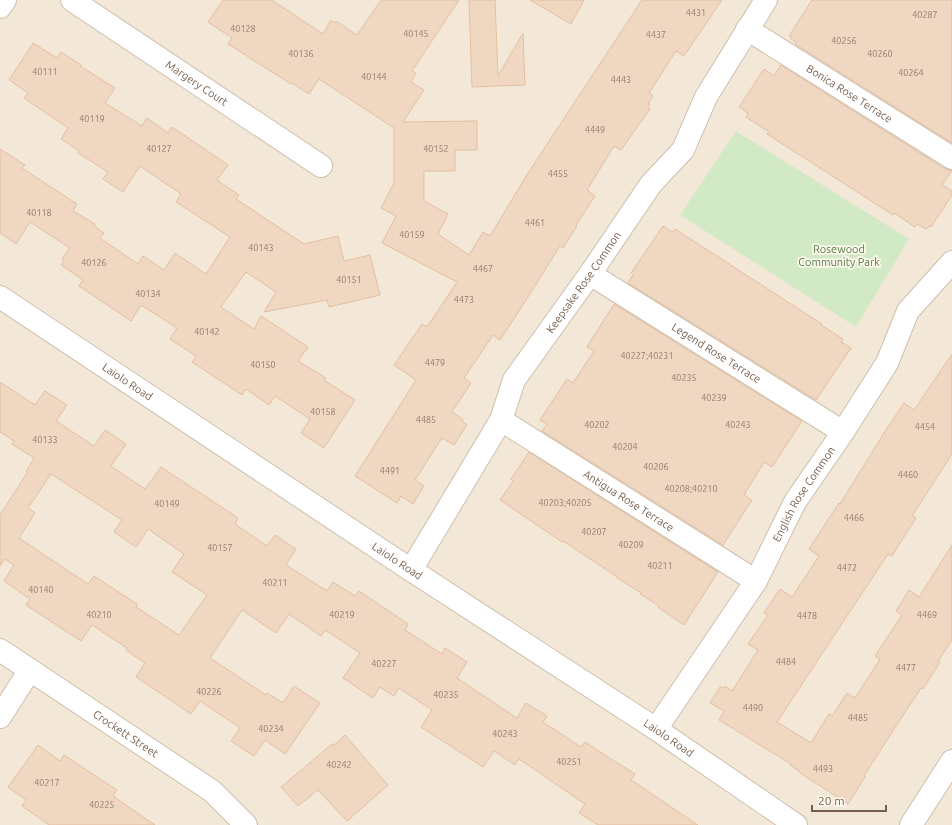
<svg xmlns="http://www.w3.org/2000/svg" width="952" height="825" font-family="Ubuntu,sans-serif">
<rect width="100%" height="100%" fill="#fcf6e8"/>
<path fill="#f3e8d7" d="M 0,0 L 952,0 L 952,825 L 0,825 Z"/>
<path fill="#d2e9c6" d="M 736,131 L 909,239 L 856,327 L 680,215 Z"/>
<path fill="#f0d7c1" stroke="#e2bfa1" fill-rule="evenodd" d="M 223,0 L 272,0 L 323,34 L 331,20 L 335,23 L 336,21 L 357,35 L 381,0 L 459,0 L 412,71 L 416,73 L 411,82 L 424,90 L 403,122 L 477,121 L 477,150 L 455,150 L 455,171 L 424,171 L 424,201 L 448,214 L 438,234 L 469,255 L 483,232 L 490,236 L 528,173 L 642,0 L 722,0 L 684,56 L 676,51 L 649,93 L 653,96 L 648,103 L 650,104 L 648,108 L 650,109 L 621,150 L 614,146 L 587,190 L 595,196 L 576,225 L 577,226 L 563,248 L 560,246 L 521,308 L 500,340 L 493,335 L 464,378 L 471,383 L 452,412 L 463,419 L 462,421 L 467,425 L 454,445 L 442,438 L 415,480 L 424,486 L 413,504 L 401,496 L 397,503 L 355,476 L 416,380 L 394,365 L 422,324 L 427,327 L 457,282 L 382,243 L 396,216 L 381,208 L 394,183 L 394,128 L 319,79 L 309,94 L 292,83 L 291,84 L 228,44 L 232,38 L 208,22 Z
M 469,0 L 495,0 L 498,76 L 523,33 L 525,85 L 472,87 Z
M 530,0 L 584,0 L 571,24 Z
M 812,0 L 952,0 L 952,143 L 795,44 L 796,42 L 791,39 L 792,37 L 789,36 Z
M 33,43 L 57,58 L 61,52 L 81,65 L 80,66 L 115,88 L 105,103 L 142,126 L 147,118 L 168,133 L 172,127 L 228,165 L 217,180 L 239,195 L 236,199 L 304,244 L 338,236 L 344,261 L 370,255 L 380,295 L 329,307 L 327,300 L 264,312 L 276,292 L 246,272 L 221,307 L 254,329 L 261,316 L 308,347 L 298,361 L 326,378 L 324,380 L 355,400 L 324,448 L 301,433 L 310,419 L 275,396 L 269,405 L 246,389 L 242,395 L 192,362 L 196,356 L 170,339 L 177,328 L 141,305 L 131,321 L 79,286 L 83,280 L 61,265 L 64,260 L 62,259 L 70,248 L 30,222 L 16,244 L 0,233 L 0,149 L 25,165 L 22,168 L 77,204 L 73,211 L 95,224 L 94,226 L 104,233 L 100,238 L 138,264 L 143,256 L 164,270 L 175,253 L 206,274 L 230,237 L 176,202 L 181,194 L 140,166 L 123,192 L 103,179 L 108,172 L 78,153 L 79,151 L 61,139 L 68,128 L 24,98 L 28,93 L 9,80 Z
M 781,65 L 945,169 L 952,170 L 942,185 L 952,191 L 952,195 L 931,227 L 929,226 L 926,229 L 917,224 L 915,227 L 894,213 L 893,215 L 767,134 L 769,132 L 746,117 L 748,113 L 739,107 L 764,69 L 774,76 Z
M 663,226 L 672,232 L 675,229 L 822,324 L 821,325 L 843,339 L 841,342 L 851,348 L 816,400 L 628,283 L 633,275 L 631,273 Z
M 614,304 L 802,421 L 772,467 L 764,462 L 744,495 L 752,500 L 723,545 L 542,431 L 547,424 L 540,420 L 567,379 L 573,383 L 594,351 L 587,347 Z
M 952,354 L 952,454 L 912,516 L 916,518 L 892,556 L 888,554 L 777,722 L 811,743 L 829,714 L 832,716 L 847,693 L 855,698 L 880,659 L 875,656 L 902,615 L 896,611 L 909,590 L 919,597 L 952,545 L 952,640 L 938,661 L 940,662 L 923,689 L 921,688 L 898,723 L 864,776 L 865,777 L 848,804 L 800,773 L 800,772 L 790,765 L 791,764 L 719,720 L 724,711 L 710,703 L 720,687 L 723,688 L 725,686 L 732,691 L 758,650 L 748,644 L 768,615 L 764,613 L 780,589 L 792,597 L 819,556 L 809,549 L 839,503 L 840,504 L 884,433 L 904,403 L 914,410 Z
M 0,382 L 35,405 L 45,391 L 67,405 L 56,421 L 94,446 L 105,430 L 126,444 L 111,466 L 145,489 L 161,467 L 238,518 L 235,524 L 267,546 L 275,535 L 296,549 L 286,565 L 327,591 L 333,582 L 355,596 L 359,591 L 408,624 L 405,630 L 442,654 L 445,648 L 467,662 L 457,678 L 517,718 L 526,703 L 547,716 L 543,722 L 581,747 L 585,742 L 614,761 L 635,774 L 631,780 L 698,825 L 598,825 L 579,813 L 585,804 L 519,759 L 515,765 L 494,751 L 483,767 L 421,727 L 432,710 L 399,688 L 394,696 L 380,687 L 373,698 L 343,678 L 360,653 L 325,630 L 321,636 L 289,614 L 276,633 L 242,610 L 210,658 L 266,695 L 267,693 L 283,703 L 294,686 L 320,703 L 285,754 L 265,740 L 254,756 L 231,741 L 240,728 L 200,701 L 191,714 L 136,677 L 145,663 L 126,650 L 127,648 L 92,625 L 81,641 L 26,605 L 30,599 L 4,581 L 14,565 L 5,559 L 0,566 L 0,515 L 27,473 L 26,472 L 34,458 L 12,444 L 14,441 L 0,432 ZM 51,474 L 122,520 L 114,532 L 136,547 L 148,529 L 184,554 L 172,572 L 207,595 L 179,635 L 136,607 L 137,604 L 94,576 L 88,584 L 19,538 L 35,513 L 28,508 Z
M 529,452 L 718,572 L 684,625 L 658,607 L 659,606 L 640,594 L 641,593 L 616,577 L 616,576 L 563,541 L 562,542 L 500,500 L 513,481 L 511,479 Z
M 345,735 L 388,785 L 347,821 L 318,790 L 298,806 L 281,787 L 332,744 L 333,746 Z
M 38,745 L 60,761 L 64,755 L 117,790 L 113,796 L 155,825 L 49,825 L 22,806 L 26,800 L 8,787 Z"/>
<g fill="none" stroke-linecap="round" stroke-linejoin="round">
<g stroke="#cebeae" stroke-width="24">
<g id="street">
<path id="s1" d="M 72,0 L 321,166"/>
<path d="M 0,7 L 5,0"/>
<path id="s2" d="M 747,29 L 952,158"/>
<path id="s3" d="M 590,274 L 843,432"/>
<path id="s4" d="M 0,297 L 411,570 L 656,729 L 796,825"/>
<path id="s5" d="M 501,420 L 756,581"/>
<path id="s6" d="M 411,570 L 501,420 L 514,380 L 590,274 L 651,184 L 683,150 L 706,97 L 766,0"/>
<path id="s7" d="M 0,650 L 212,791 L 246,825"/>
<path d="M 0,717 L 30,670"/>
<path id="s8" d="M 656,729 L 756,581 L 795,502 L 843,432 L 887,363 L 908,311 L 952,262"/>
<path d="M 911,825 L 952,761"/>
</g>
</g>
<use href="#street" stroke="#fff" stroke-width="22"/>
</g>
<g text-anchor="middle" stroke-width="3.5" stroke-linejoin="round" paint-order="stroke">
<g font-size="9" fill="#947c6a">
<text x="696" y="16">4431</text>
<text x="925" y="18">40287</text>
<text x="243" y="32">40128</text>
<text x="416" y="37">40145</text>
<text x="656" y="38">4437</text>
<text x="844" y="44">40256</text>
<text x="301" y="57">40136</text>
<text x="880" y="57">40260</text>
<text x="45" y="75">40111</text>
<text x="911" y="76">40264</text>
<text x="374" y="80">40144</text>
<text x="621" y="83">4443</text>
<text x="92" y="122">40119</text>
<text x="595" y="133">4449</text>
<text x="159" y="152">40127</text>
<text x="436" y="152">40152</text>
<text x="558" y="177">4455</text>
<text x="39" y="216">40118</text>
<text x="535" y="226">4461</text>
<text x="412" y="238">40159</text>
<text x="261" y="251">40143</text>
<text x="94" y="266">40126</text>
<text x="483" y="272">4467</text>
<text x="349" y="283">40151</text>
<text x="148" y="297">40134</text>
<text x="464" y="303">4473</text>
<text x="207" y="335">40142</text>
<text x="647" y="359">40227;40231</text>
<text x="435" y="366">4479</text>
<text x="263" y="368">40150</text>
<text x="684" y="381">40235</text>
<text x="714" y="401">40239</text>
<text x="323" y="415">40158</text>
<text x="426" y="423">4485</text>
<text x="597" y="428">40202</text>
<text x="738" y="428">40243</text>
<text x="925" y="430">4454</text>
<text x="45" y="443">40133</text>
<text x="625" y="450">40204</text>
<text x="656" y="470">40206</text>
<text x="390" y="474">4491</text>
<text x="908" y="478">4460</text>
<text x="691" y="492">40208;40210</text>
<text x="565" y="506">40203;40205</text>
<text x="167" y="507">40149</text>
<text x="854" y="521">4466</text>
<text x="594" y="535">40207</text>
<text x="631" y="548">40209</text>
<text x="220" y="551">40157</text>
<text x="660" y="569">40211</text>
<text x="847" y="571">4472</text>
<text x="275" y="586">40211</text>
<text x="41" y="593">40140</text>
<text x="99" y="618">40210</text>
<text x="342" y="618">40219</text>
<text x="927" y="618">4469</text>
<text x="807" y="619">4478</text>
<text x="786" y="665">4484</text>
<text x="384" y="667">40227</text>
<text x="906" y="671">4477</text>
<text x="209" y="695">40226</text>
<text x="446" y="698">40235</text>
<text x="753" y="711">4490</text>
<text x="858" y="721">4485</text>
<text x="271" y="732">40234</text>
<text x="505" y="737">40243</text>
<text x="569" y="765">40251</text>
<text x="339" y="768">40242</text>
<text x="823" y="772">4493</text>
<text x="47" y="786">40217</text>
<text x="102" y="808">40225</text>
</g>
<g font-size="11" fill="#755e4d" stroke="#fef9ee">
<text dy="4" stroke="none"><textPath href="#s1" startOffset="150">Margery Court</textPath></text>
<text dy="4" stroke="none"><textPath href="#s2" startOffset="121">Bonica Rose Terrace</textPath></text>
<text dy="4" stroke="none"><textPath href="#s6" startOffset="337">Keepsake Rose Common</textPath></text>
<text dy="4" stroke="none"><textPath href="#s3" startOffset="149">Legend Rose Terrace</textPath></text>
<text dy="4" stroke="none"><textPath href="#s4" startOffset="153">Laiolo Road</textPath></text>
<text dy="4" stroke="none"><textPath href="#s8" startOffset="278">English Rose Common</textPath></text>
<text dy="4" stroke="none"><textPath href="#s5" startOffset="151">Antigua Rose Terrace</textPath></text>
<text dy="4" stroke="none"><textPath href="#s4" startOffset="477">Laiolo Road</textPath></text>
<text dy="4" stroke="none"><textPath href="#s7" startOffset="151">Crockett Street</textPath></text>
<text dy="4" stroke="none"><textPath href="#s4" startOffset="801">Laiolo Road</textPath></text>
</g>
<g font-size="11" fill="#517a44" stroke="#fef9ee">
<text x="839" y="253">Rosewood<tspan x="839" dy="13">Community Park</tspan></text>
</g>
</g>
<path d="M812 805v6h74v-6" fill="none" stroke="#755e4d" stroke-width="2"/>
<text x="818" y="805" font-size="12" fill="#755e4d" stroke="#fef9ee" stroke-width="3" paint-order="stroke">20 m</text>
</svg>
